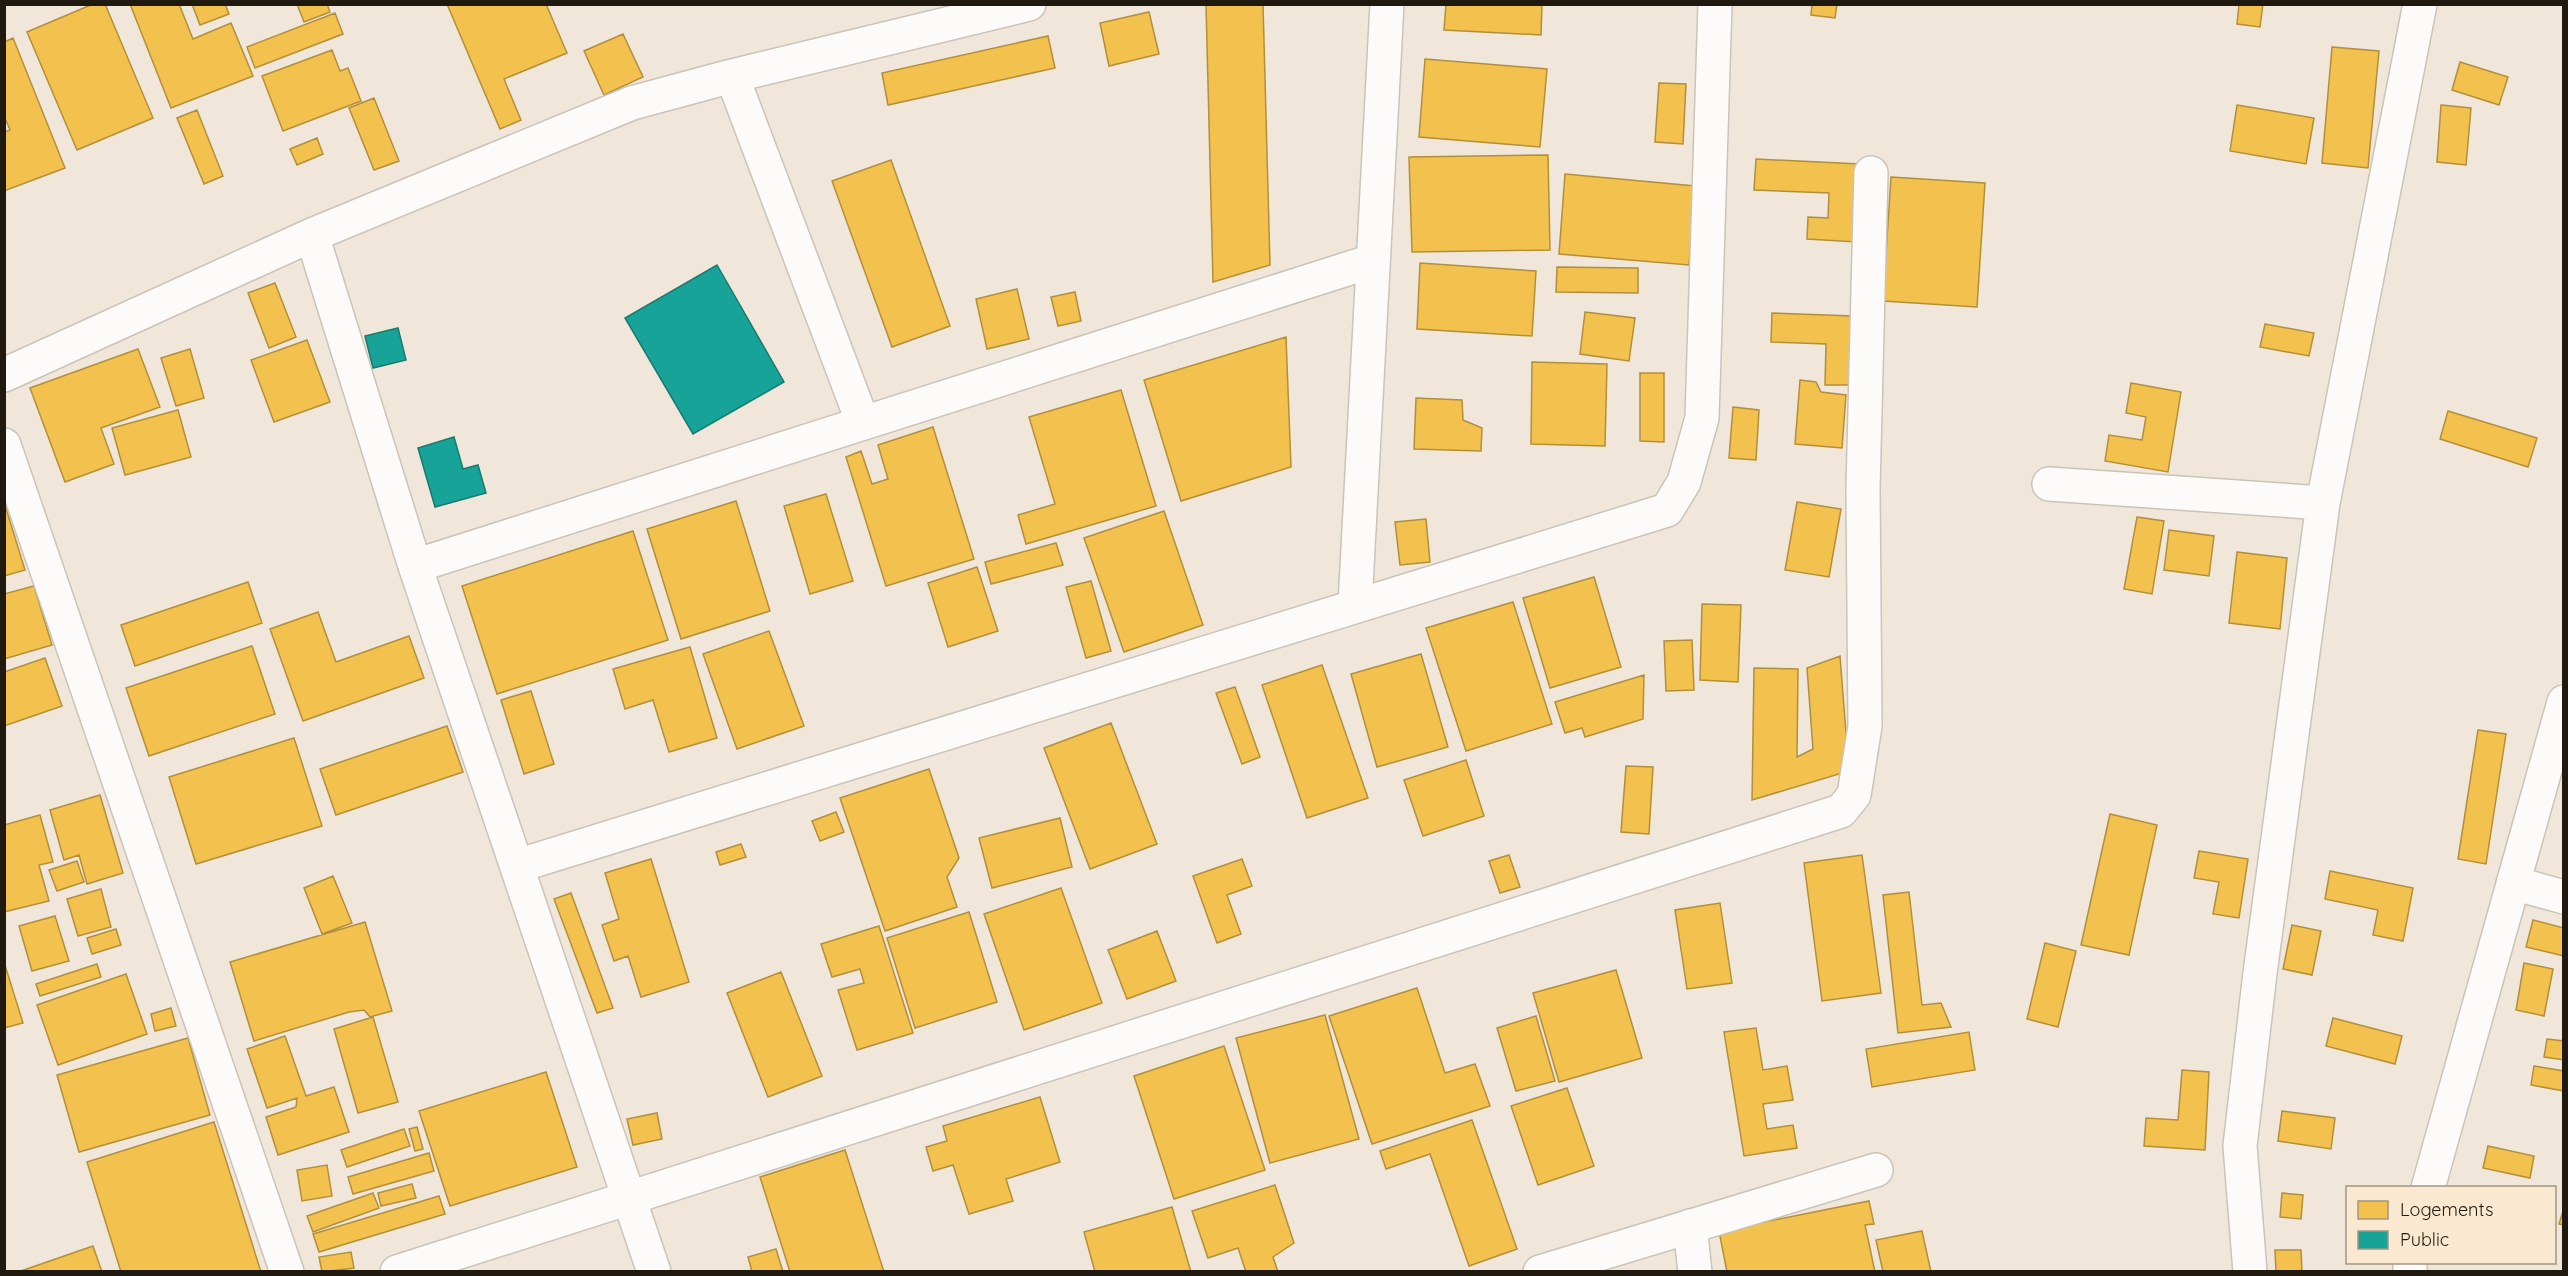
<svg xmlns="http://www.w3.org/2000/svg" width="2568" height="1276" font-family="Quicksand,sans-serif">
<rect width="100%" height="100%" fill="#f0e7da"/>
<path fill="#f2c14e" stroke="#b38f3b" stroke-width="1.5" d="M 93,4 L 105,4 L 153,118 L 77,150 L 27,32 Z
M 130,4 L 179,4 L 193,39 L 231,23 L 253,76 L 171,108 Z
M 192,4 L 225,4 L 229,14 L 200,25 Z
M 297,4 L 327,4 L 330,12 L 304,22 Z
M 447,4 L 546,4 L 567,53 L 504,79 L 521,120 L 500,129 Z
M 1263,4 L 1270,265 L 1213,282 L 1206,5 Z
M 1446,4 L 1542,4 L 1541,35 L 1444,30 Z
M 1812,4 L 1837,4 L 1835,18 L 1811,15 Z
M 2239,4 L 2263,4 L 2260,27 L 2237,24 Z
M 1149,12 L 1159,54 L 1109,66 L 1100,23 Z
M 335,13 L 343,34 L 255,68 L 247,47 Z
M 623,34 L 643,77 L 604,95 L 584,51 Z
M 1048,36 L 1055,68 L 888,105 L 882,73 Z
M 13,38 L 65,168 L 4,191 L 4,132 L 10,130 L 4,116 L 4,42 Z
M 2332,47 L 2379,51 L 2368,168 L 2322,163 Z
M 332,50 L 340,71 L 348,68 L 361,101 L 283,131 L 262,76 Z
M 1425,59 L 1547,69 L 1540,147 L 1419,137 Z
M 2460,62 L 2508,77 L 2499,105 L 2452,90 Z
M 1659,83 L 1686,84 L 1683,144 L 1655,142 Z
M 374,98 L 399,161 L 374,170 L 349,108 Z
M 2237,105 L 2314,118 L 2306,164 L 2230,151 Z
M 2441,105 L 2471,108 L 2466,165 L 2437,162 Z
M 197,110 L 223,176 L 204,184 L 177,118 Z
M 317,138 L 323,154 L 297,165 L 290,149 Z
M 1548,155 L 1550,250 L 1412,252 L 1409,157 Z
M 1756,159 L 1860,164 L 1857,242 L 1807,239 L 1808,217 L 1828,218 L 1829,193 L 1754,190 Z
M 891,160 L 950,326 L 892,347 L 832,181 Z
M 1565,174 L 1695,186 L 1689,265 L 1559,254 Z
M 1891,177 L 1985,183 L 1977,307 L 1883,301 Z
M 1420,263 L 1536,271 L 1532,336 L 1417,329 Z
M 1557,267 L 1638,268 L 1638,293 L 1556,292 Z
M 275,283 L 296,337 L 269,348 L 248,293 Z
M 1017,289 L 1029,339 L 987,349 L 976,299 Z
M 1075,292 L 1081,321 L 1058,326 L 1051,297 Z
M 1585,312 L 1635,318 L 1629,361 L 1580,354 Z
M 1772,313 L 1853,316 L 1852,385 L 1825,385 L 1826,344 L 1771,342 Z
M 2265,324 L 2314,333 L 2309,356 L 2260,347 Z
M 1286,337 L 1291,467 L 1181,501 L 1144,380 Z
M 307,340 L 330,402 L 274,422 L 251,360 Z
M 138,349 L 160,407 L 101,428 L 114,464 L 65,482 L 30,388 Z
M 190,349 L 204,398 L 176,406 L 161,358 Z
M 1532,362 L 1607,364 L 1605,446 L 1531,444 Z
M 1640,373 L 1664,373 L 1664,442 L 1640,441 Z
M 1800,380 L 1816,382 L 1821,392 L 1846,395 L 1842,448 L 1795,444 Z
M 2131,383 L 2181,392 L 2168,472 L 2105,461 L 2109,435 L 2142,440 L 2146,417 L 2126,413 Z
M 1121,390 L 1156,506 L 1026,544 L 1018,515 L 1055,504 L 1029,417 Z
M 1416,398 L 1462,400 L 1463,420 L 1482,428 L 1481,451 L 1414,449 Z
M 1733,407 L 1759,410 L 1756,460 L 1729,458 Z
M 178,410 L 191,457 L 125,475 L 112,428 Z
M 2448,411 L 2537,438 L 2528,467 L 2440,439 Z
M 933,427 L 974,559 L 886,586 L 846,457 L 861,451 L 872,484 L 888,479 L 878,445 Z
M 826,494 L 853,581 L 810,594 L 784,506 Z
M 736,501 L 770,611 L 681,639 L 647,529 Z
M 4,502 L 25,570 L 4,576 Z
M 1797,502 L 1841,509 L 1829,577 L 1785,570 Z
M 1164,511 L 1203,625 L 1124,652 L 1084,538 Z
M 2137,517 L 2164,521 L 2152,594 L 2124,589 Z
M 1426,519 L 1430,562 L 1400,565 L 1395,522 Z
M 2169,530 L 2214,536 L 2209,576 L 2164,570 Z
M 633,531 L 668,640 L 497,694 L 462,586 Z
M 1056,543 L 1063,565 L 991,584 L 985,562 Z
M 2237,552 L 2287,558 L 2280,629 L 2229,623 Z
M 977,567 L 998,631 L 948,647 L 928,583 Z
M 1594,577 L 1621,667 L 1550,688 L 1523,598 Z
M 1091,581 L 1111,651 L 1086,658 L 1066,587 Z
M 248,582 L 262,623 L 135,666 L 121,625 Z
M 34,586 L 52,645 L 4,659 L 4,594 Z
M 1513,602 L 1552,724 L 1466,751 L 1426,628 Z
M 1702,604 L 1741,605 L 1738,682 L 1700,680 Z
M 318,612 L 336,662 L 409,636 L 424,678 L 303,721 L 270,629 Z
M 769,631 L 804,726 L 737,749 L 703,654 Z
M 1692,640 L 1694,690 L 1666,691 L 1664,641 Z
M 252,646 L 275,714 L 149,756 L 126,688 Z
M 690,647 L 717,738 L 669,752 L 653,700 L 625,709 L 613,669 Z
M 1421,654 L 1448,747 L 1377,767 L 1351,674 Z
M 1840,656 L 1849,771 L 1752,800 L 1754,668 L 1798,669 L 1797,757 L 1813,749 L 1807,668 Z
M 45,658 L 62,706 L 4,726 L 4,672 Z
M 1322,665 L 1368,798 L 1307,818 L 1262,685 Z
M 1644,675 L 1643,719 L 1585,737 L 1582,728 L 1565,733 L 1555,702 Z
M 1235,687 L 1260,757 L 1242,764 L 1216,693 Z
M 531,691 L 554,764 L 524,774 L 501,700 Z
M 1111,723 L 1157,844 L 1090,869 L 1044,748 Z
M 447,726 L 463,772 L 336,815 L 320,769 Z
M 2478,730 L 2506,734 L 2486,864 L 2458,859 Z
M 294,738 L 322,826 L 196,864 L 169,777 Z
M 1466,760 L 1484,816 L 1423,836 L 1404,780 Z
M 1626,766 L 1653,767 L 1649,834 L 1621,832 Z
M 929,769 L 959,858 L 947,877 L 957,907 L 885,931 L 840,798 Z
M 100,795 L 123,873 L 87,884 L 79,855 L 64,860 L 50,810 Z
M 836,812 L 844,832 L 820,841 L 812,821 Z
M 2110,814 L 2157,825 L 2129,955 L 2081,945 Z
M 40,815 L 53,862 L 39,865 L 49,901 L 4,912 L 4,825 Z
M 1060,818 L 1072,867 L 992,888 L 979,838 Z
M 741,844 L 746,857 L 720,865 L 716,852 Z
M 2199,851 L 2248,859 L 2239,918 L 2213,914 L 2219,882 L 2194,878 Z
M 1509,855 L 1520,887 L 1500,893 L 1489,861 Z
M 1862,855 L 1881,993 L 1822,1001 L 1804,863 Z
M 651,859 L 689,982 L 641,997 L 628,956 L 614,961 L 602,925 L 619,919 L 605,873 Z
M 1242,859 L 1252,886 L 1227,895 L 1241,934 L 1217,943 L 1193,876 Z
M 77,861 L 84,882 L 57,891 L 49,870 Z
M 2330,871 L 2413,888 L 2403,941 L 2373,935 L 2378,910 L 2325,899 Z
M 333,876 L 352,923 L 322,934 L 304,888 Z
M 1061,888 L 1102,1003 L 1024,1030 L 984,914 Z
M 101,889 L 111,927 L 78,936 L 67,899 Z
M 1909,892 L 1922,1005 L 1941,1003 L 1951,1027 L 1898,1033 L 1883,895 Z
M 571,893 L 613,1008 L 597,1013 L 554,899 Z
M 1720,903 L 1732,983 L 1687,989 L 1675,910 Z
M 969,912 L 997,1002 L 915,1028 L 887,938 Z
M 55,916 L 69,961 L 32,971 L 19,926 Z
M 2533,920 L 2564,928 L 2564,956 L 2526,947 Z
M 365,922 L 392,1011 L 370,1017 L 364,1010 L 349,1012 L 254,1041 L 230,962 Z
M 2292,925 L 2321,931 L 2312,975 L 2283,969 Z
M 879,926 L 913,1033 L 857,1050 L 838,990 L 864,983 L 860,969 L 832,977 L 821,944 Z
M 116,929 L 121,945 L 92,954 L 87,938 Z
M 1157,931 L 1176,981 L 1127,999 L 1108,950 Z
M 2045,943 L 2076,951 L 2058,1027 L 2027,1019 Z
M 4,962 L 23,1023 L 4,1028 Z
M 2524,963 L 2553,969 L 2544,1016 L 2516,1010 Z
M 97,964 L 101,977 L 40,996 L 36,984 Z
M 1616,970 L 1642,1058 L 1559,1082 L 1533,993 Z
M 781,972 L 822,1076 L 768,1097 L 727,993 Z
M 126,974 L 147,1034 L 58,1065 L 37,1005 Z
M 1417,988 L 1445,1073 L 1475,1064 L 1490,1106 L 1372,1144 L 1329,1016 Z
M 171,1008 L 176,1026 L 155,1031 L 151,1014 Z
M 1325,1015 L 1359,1139 L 1270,1163 L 1236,1038 Z
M 1536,1016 L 1555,1081 L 1516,1091 L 1497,1028 Z
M 373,1017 L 398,1102 L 358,1113 L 334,1029 Z
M 2333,1018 L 2402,1036 L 2395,1064 L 2326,1046 Z
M 1756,1028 L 1763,1070 L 1787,1066 L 1793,1100 L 1763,1104 L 1767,1129 L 1793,1125 L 1797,1148 L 1744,1156 L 1724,1032 Z
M 1969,1032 L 1975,1070 L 1872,1087 L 1866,1049 Z
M 285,1036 L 306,1096 L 334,1087 L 349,1132 L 278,1155 L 266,1117 L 296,1107 L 297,1098 L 267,1108 L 247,1049 Z
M 188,1038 L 210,1115 L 79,1152 L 57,1075 Z
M 2547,1039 L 2564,1041 L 2564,1060 L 2544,1057 Z
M 1224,1046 L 1265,1170 L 1174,1199 L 1134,1076 Z
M 2534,1066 L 2564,1071 L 2564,1091 L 2531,1085 Z
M 2182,1070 L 2209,1072 L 2205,1150 L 2144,1146 L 2146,1118 L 2178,1120 Z
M 546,1072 L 577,1167 L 450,1206 L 419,1111 Z
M 1567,1088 L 1594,1166 L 1538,1185 L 1511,1106 Z
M 1040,1097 L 1060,1162 L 1006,1179 L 1013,1201 L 969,1214 L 953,1165 L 933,1171 L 926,1147 L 947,1141 L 943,1126 Z
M 2282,1111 L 2335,1118 L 2331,1149 L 2278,1141 Z
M 657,1113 L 662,1139 L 633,1145 L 627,1119 Z
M 1472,1120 L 1517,1249 L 1469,1266 L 1430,1154 L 1386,1169 L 1380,1151 Z
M 214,1122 L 261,1272 L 121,1272 L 87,1162 Z
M 417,1127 L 423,1149 L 415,1151 L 409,1129 Z
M 404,1129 L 410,1146 L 347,1167 L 341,1150 Z
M 2488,1146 L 2534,1156 L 2530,1178 L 2483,1168 Z
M 845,1150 L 884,1272 L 790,1272 L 760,1177 Z
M 429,1153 L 434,1171 L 353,1194 L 348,1177 Z
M 327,1165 L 332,1196 L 302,1201 L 297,1170 Z
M 412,1184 L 416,1198 L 381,1206 L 378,1193 Z
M 1275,1185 L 1294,1243 L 1273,1257 L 1278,1272 L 1246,1272 L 1238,1248 L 1208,1258 L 1192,1211 Z
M 373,1193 L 379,1208 L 313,1232 L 307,1216 Z
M 2282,1193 L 2303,1195 L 2301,1219 L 2280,1217 Z
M 439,1196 L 445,1214 L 319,1252 L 313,1234 Z
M 1869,1201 L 1874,1224 L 1865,1225 L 1875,1272 L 1727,1272 L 1719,1231 Z
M 1172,1207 L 1191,1272 L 1095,1272 L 1084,1232 Z
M 2564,1208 L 2564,1225 L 2559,1224 Z
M 1922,1231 L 1931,1272 L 1883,1272 L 1876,1240 Z
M 93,1246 L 102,1272 L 18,1272 Z
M 776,1249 L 783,1272 L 752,1272 L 748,1257 Z
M 2275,1250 L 2301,1250 L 2302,1272 L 2276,1272 Z
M 351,1252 L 354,1268 L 322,1272 L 319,1257 Z"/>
<path fill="#17a398" stroke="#197a6f" stroke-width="1.5" d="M 717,265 L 784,382 L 693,434 L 625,318 Z
M 398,328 L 406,360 L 373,368 L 365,336 Z
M 454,437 L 463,469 L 478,465 L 486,493 L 435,507 L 418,448 Z"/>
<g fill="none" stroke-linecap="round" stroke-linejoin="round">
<g stroke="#cbc3b9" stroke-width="36">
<path id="minor" d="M 732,76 L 863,423
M 312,235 L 415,566 L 654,1272
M 4,375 L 312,235 L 632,103 L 732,76 L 1029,4
M 4,445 L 287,1272
M 2049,484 L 2323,503
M 415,566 L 1372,261
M 1355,605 L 1387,4
M 517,866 L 1667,510 L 1684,482 L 1702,418 L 1715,4
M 2513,883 L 2564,897
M 2428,1188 L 2564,702
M 1690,1226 L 1695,1272
M 397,1272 L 1841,811 L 1854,795 L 1865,726 L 1863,489 L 1871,173
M 1540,1272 L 1876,1170
M 2250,1272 L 2240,1146 L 2260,973 L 2323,503 L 2420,4
M 2410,1272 L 2410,1262"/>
</g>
<use href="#minor" stroke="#fdfbf9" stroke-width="33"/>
</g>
<rect width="2568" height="1276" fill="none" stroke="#1f1910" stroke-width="12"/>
<rect x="2346" y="1186" width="210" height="78" fill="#fae9d0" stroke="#a29683" stroke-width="1.5"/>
<rect x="2358" y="1201" width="30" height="18" fill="#f2c14e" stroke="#a29683" stroke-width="1.5"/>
<text x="2400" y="1216" font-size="18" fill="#1f1910">Logements</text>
<rect x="2358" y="1231" width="30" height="18" fill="#17a398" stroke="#a29683" stroke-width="1.5"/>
<text x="2400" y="1246" font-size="18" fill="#1f1910">Public</text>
</svg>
